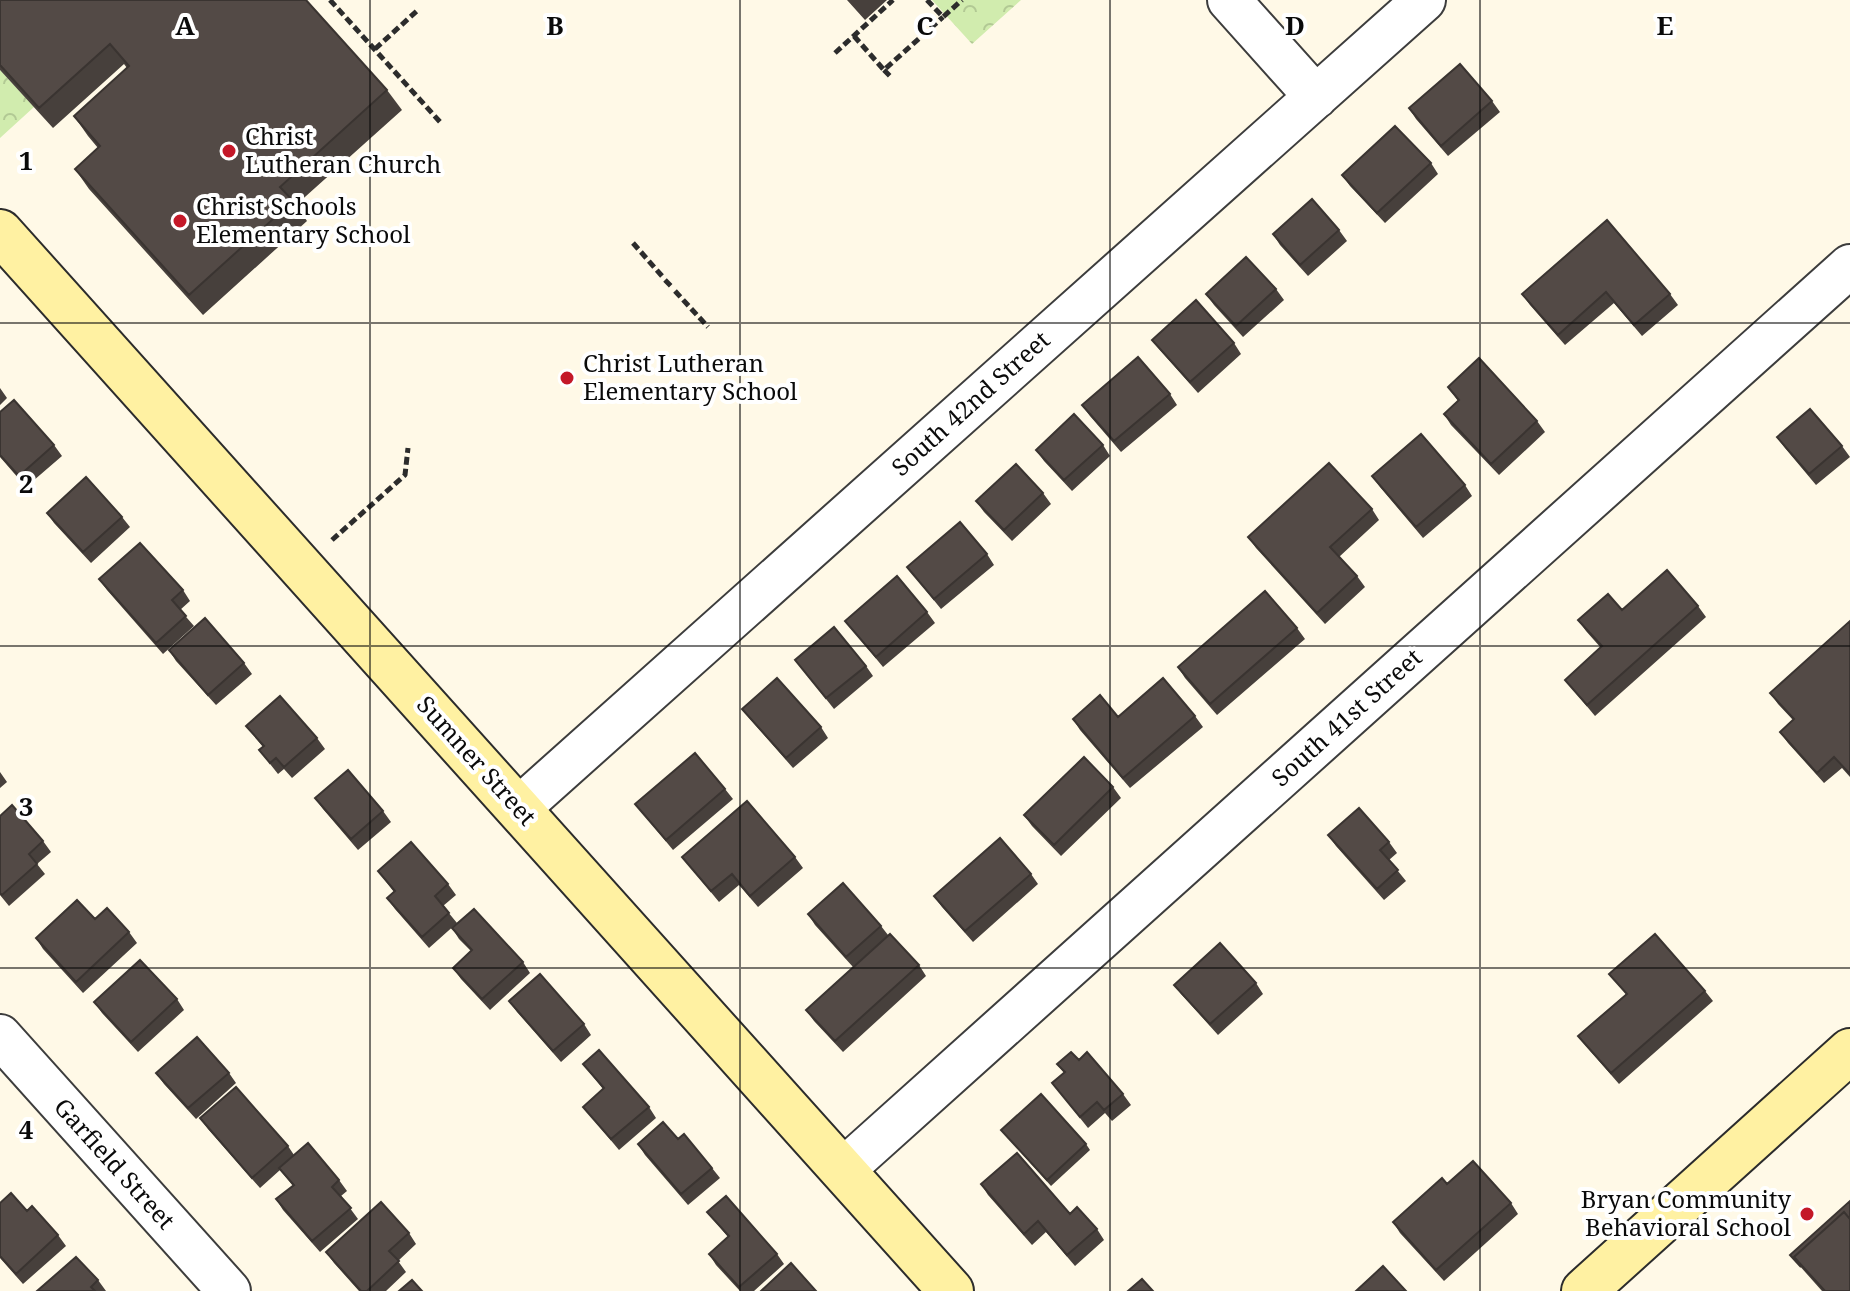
<svg xmlns="http://www.w3.org/2000/svg" width="1850" height="1291" font-family="'Noto Serif',serif">
<defs>
<pattern id="park-crowns" width="20" height="18" patternUnits="userSpaceOnUse" patternTransform="scale(2)"><rect width="20" height="18" fill="#d1ecae"/><path d="M2 6a3 3 0 1 1 6 0M12 15a3 3 0 1 1 6 0" fill="none" stroke="#b2c994"/></pattern>
</defs>
<rect width="100%" height="100%" fill="#fff9e7"/>
<path fill="url(#park-crowns)" d="M 932,0 L 1021,0 L 972,44 Z
M 0,70 L 34,107 L 0,138 Z"/>
<g fill="none" stroke-linecap="round" stroke-linejoin="round">
<g stroke="#3d3d3d" stroke-width="46">
<path id="street" d="M 1229,0 L 1316,97
M 519,808 L 1424,0
M 0,1036 L 229,1291
M 843,1170 L 1850,266"/>
</g>
<g stroke="#2c2c2c" stroke-width="48">
<path id="secondary" d="M 0,232 L 951,1291
M 1584,1291 L 1850,1051"/>
</g>
<path stroke="#2c2c2c" stroke-width="5" stroke-dasharray="8 4" stroke-linecap="butt" d="M 330,0 L 441,123
M 927,0 L 943,17 L 962,0
M 854,36 L 884,70 L 943,17
M 375,49 L 419,9
M 835,53 L 893,0
M 884,70 L 891,77
M 633,243 L 662,276
M 665,280 L 672,287
M 675,291 L 708,327
M 332,540 L 405,475 L 408,448"/>
<use href="#street" stroke="#fff" stroke-width="42"/>
<use href="#secondary" stroke="#fff1a2" stroke-width="44"/>
</g>
<path fill="#47403c" d="M 0,0 L 387,90 L 402,110 L 296,205 L 307,221 L 203,315 L 89,189 L 75,169 L 98,148 L 88,136 L 74,116 L 127,68 L 124,64 L 53,128 L 0,70 Z
M 847,0 L 887,0 L 865,20 Z
M 1492,101 L 1500,112 L 1448,156 L 1416,119 L 1409,108 Z
M 1431,163 L 1438,174 L 1385,223 L 1350,186 L 1342,175 Z
M 1607,220 L 1670,294 L 1678,305 L 1642,336 L 1614,303 L 1565,345 L 1530,305 L 1522,294 Z
M 1339,230 L 1347,241 L 1308,276 L 1280,245 L 1273,234 Z
M 1276,289 L 1284,300 L 1243,337 L 1214,305 L 1206,294 Z
M 1152,340 L 1234,343 L 1241,354 L 1198,393 L 1160,350 Z
M 1448,387 L 1537,421 L 1545,432 L 1499,475 L 1451,425 L 1444,414 L 1458,401 Z
M 0,388 L 7,398 L 0,405 Z
M 1170,394 L 1177,405 L 1121,452 L 1090,416 L 1082,405 Z
M 0,412 L 54,445 L 62,456 L 26,487 L 0,457 Z
M 1777,437 L 1842,446 L 1850,457 L 1816,485 L 1785,448 Z
M 1103,445 L 1110,456 L 1072,491 L 1044,461 L 1036,450 Z
M 1372,476 L 1465,485 L 1472,496 L 1423,538 L 1380,487 Z
M 1043,493 L 1051,504 L 1012,541 L 984,512 L 976,501 Z
M 1372,509 L 1379,520 L 1339,557 L 1357,576 L 1365,587 L 1325,624 L 1256,548 L 1248,537 Z
M 47,513 L 122,517 L 130,527 L 91,563 L 54,523 Z
M 987,554 L 994,565 L 941,609 L 907,567 Z
M 99,579 L 183,590 L 190,601 L 180,610 L 194,626 L 163,654 L 107,590 Z
M 1698,606 L 1706,617 L 1595,716 L 1565,680 L 1601,648 L 1586,631 L 1578,620 L 1622,610 Z
M 927,612 L 935,623 L 883,667 L 845,621 Z
M 1850,621 L 1850,777 L 1842,768 L 1824,783 L 1788,743 L 1780,732 L 1793,720 L 1778,704 L 1770,693 Z
M 1297,628 L 1305,639 L 1217,715 L 1185,678 L 1178,667 Z
M 169,650 L 244,663 L 252,674 L 216,705 L 176,661 Z
M 795,660 L 866,666 L 873,676 L 834,709 Z
M 742,709 L 821,727 L 828,738 L 793,768 L 750,719 Z
M 1195,716 L 1203,727 L 1130,788 L 1080,730 L 1073,719 L 1118,717 Z
M 246,726 L 317,738 L 325,749 L 292,778 L 284,769 L 278,774 L 259,750 L 263,747 Z
M 0,772 L 7,782 L 0,788 Z
M 1113,787 L 1121,798 L 1061,856 L 1032,826 L 1024,815 Z
M 725,789 L 733,799 L 673,850 L 635,804 Z
M 315,798 L 383,811 L 391,822 L 358,850 L 323,809 Z
M 0,816 L 43,841 L 51,852 L 37,864 L 45,874 L 9,906 L 0,895 Z
M 1328,835 L 1389,842 L 1397,853 L 1389,860 L 1406,881 L 1384,900 L 1336,846 Z
M 682,857 L 795,857 L 803,868 L 758,907 L 739,885 L 719,902 Z
M 378,871 L 448,884 L 456,895 L 443,906 L 457,923 L 429,948 L 395,909 L 387,898 L 394,892 Z
M 1031,874 L 1038,884 L 973,942 L 942,907 L 934,896 Z
M 808,914 L 881,926 L 888,935 L 919,965 L 926,976 L 843,1052 L 814,1021 L 806,1010 L 853,967 L 815,925 Z
M 95,919 L 129,932 L 137,943 L 83,993 L 43,949 L 36,938 Z
M 452,928 L 523,962 L 530,973 L 490,1010 L 461,979 L 453,968 L 471,951 L 459,939 Z
M 1609,974 L 1705,991 L 1713,1001 L 1619,1084 L 1586,1046 L 1578,1036 L 1626,994 Z
M 1256,983 L 1263,994 L 1218,1035 L 1182,995 L 1174,985 Z
M 177,999 L 184,1010 L 138,1052 L 102,1013 L 94,1002 Z
M 509,1001 L 584,1024 L 591,1035 L 561,1062 L 517,1012 Z
M 1079,1060 L 1123,1094 L 1131,1105 L 1112,1121 L 1105,1113 L 1088,1128 L 1052,1083 L 1064,1073 L 1057,1064 Z
M 583,1064 L 649,1107 L 656,1118 L 619,1150 L 583,1107 L 603,1089 Z
M 156,1073 L 229,1073 L 236,1083 L 196,1119 L 164,1084 Z
M 200,1118 L 288,1146 L 294,1155 L 339,1180 L 347,1191 L 341,1196 L 358,1219 L 320,1252 L 283,1210 L 276,1199 L 293,1186 L 280,1170 L 260,1188 L 208,1129 Z
M 1001,1130 L 1086,1144 L 1090,1150 L 1051,1186 Z
M 678,1139 L 712,1168 L 720,1178 L 688,1205 L 645,1155 L 638,1144 Z
M 981,1184 L 1070,1214 L 1097,1229 L 1104,1240 L 1075,1266 L 1046,1232 L 1032,1245 L 988,1195 Z
M 1447,1184 L 1511,1203 L 1518,1214 L 1444,1281 L 1400,1233 L 1393,1222 Z
M 0,1203 L 27,1211 L 58,1235 L 66,1246 L 23,1284 L 0,1258 Z
M 707,1212 L 777,1254 L 784,1264 L 754,1291 L 740,1291 L 716,1265 L 709,1254 L 728,1237 Z
M 409,1233 L 416,1244 L 398,1261 L 406,1272 L 386,1291 L 359,1291 L 334,1263 L 326,1252 Z
M 1790,1255 L 1850,1291 L 1822,1291 Z
M 98,1280 L 106,1291 L 37,1291 Z"/>
<path fill="#534a46" stroke="#3a3431" stroke-width="2" d="M 0,0 L 306,0 L 387,90 L 280,187 L 293,201 L 189,295 L 75,169 L 100,146 L 74,116 L 129,66 L 110,44 L 39,108 L 0,65 Z
M 1460,64 L 1492,101 L 1441,146 L 1409,108 Z
M 1395,126 L 1431,163 L 1377,213 L 1342,175 Z
M 1312,199 L 1339,230 L 1300,265 L 1273,234 Z
M 1607,220 L 1670,294 L 1634,325 L 1606,292 L 1558,335 L 1522,294 Z
M 1246,257 L 1276,289 L 1236,326 L 1206,294 Z
M 1196,300 L 1234,343 L 1190,382 L 1152,340 Z
M 1138,357 L 1170,394 L 1114,441 L 1082,405 Z
M 1479,358 L 1537,421 L 1491,464 L 1444,414 L 1459,400 L 1448,387 Z
M 14,400 L 54,445 L 19,476 L 0,455 L 0,412 Z
M 1810,409 L 1842,446 L 1809,474 L 1777,437 Z
M 1074,414 L 1103,445 L 1064,480 L 1036,450 Z
M 1421,434 L 1465,485 L 1416,527 L 1372,476 Z
M 1329,463 L 1372,509 L 1330,547 L 1357,576 L 1317,613 L 1248,537 Z
M 1016,464 L 1043,493 L 1004,530 L 976,501 Z
M 86,477 L 122,517 L 83,552 L 47,513 Z
M 960,522 L 987,554 L 934,599 L 907,567 Z
M 140,543 L 183,590 L 172,600 L 186,616 L 156,643 L 99,579 Z
M 1667,570 L 1698,606 L 1587,705 L 1565,680 L 1602,646 L 1578,620 L 1608,594 L 1622,610 Z
M 897,576 L 927,612 L 876,657 L 845,621 Z
M 1265,591 L 1297,628 L 1210,704 L 1178,667 Z
M 205,618 L 244,663 L 208,695 L 169,650 Z
M 1850,621 L 1850,774 L 1834,757 L 1817,773 L 1780,732 L 1794,719 L 1770,693 Z
M 834,627 L 866,666 L 826,698 L 795,660 Z
M 777,678 L 821,727 L 786,758 L 742,709 Z
M 1163,678 L 1195,716 L 1123,778 L 1073,719 L 1100,695 L 1118,717 Z
M 280,696 L 317,738 L 284,767 L 276,758 L 270,763 L 259,750 L 264,746 L 246,726 Z
M 695,753 L 725,789 L 666,840 L 635,804 Z
M 1084,757 L 1113,787 L 1054,845 L 1024,815 Z
M 348,770 L 383,811 L 351,839 L 315,798 Z
M 747,801 L 795,857 L 750,896 L 732,874 L 711,891 L 682,857 Z
M 12,805 L 43,841 L 29,854 L 37,864 L 2,895 L 0,893 L 0,816 Z
M 1359,808 L 1389,842 L 1380,850 L 1398,870 L 1377,889 L 1328,835 Z
M 1000,838 L 1031,874 L 965,931 L 934,896 Z
M 411,842 L 448,884 L 435,896 L 449,913 L 422,937 L 387,898 L 395,891 L 378,871 Z
M 843,883 L 881,926 L 846,957 L 808,914 Z
M 77,900 L 95,919 L 107,908 L 129,932 L 76,982 L 36,938 Z
M 474,909 L 523,962 L 482,999 L 453,968 L 472,950 L 452,928 Z
M 890,934 L 919,965 L 835,1041 L 806,1010 Z
M 1655,934 L 1705,991 L 1611,1073 L 1578,1036 L 1627,994 L 1609,974 Z
M 1220,943 L 1256,983 L 1210,1024 L 1174,985 Z
M 140,960 L 177,999 L 131,1042 L 94,1002 Z
M 540,974 L 584,1024 L 553,1051 L 509,1001 Z
M 197,1037 L 229,1073 L 188,1108 L 156,1073 Z
M 599,1050 L 649,1107 L 611,1139 L 583,1107 L 604,1088 L 583,1064 Z
M 1071,1052 L 1079,1060 L 1087,1052 L 1123,1094 L 1104,1110 L 1097,1102 L 1080,1117 L 1052,1083 L 1065,1072 L 1057,1064 Z
M 236,1087 L 288,1146 L 252,1178 L 200,1118 Z
M 1041,1094 L 1086,1144 L 1047,1180 L 1001,1130 Z
M 663,1122 L 678,1139 L 684,1134 L 712,1168 L 681,1194 L 638,1144 Z
M 308,1143 L 339,1180 L 332,1187 L 351,1208 L 312,1241 L 276,1199 L 294,1185 L 279,1168 Z
M 1017,1153 L 1070,1214 L 1077,1207 L 1097,1229 L 1067,1255 L 1038,1221 L 1024,1234 L 981,1184 Z
M 1473,1161 L 1511,1203 L 1436,1270 L 1393,1222 L 1442,1178 L 1447,1184 Z
M 11,1193 L 27,1211 L 32,1206 L 58,1235 L 16,1274 L 0,1256 L 0,1203 Z
M 726,1196 L 777,1254 L 739,1287 L 709,1254 L 729,1236 L 707,1212 Z
M 1850,1201 L 1850,1219 L 1844,1212 L 1794,1257 L 1801,1267 L 1790,1255 Z
M 381,1202 L 409,1233 L 389,1251 L 399,1261 L 367,1291 L 361,1291 L 326,1252 Z
M 1844,1212 L 1850,1219 L 1850,1291 L 1825,1291 L 1794,1257 Z
M 76,1257 L 98,1280 L 91,1287 L 95,1291 L 37,1291 Z
M 791,1263 L 816,1291 L 761,1291 Z
M 1383,1266 L 1406,1291 L 1356,1291 Z
M 1142,1279 L 1153,1291 L 1128,1291 Z
M 412,1280 L 422,1291 L 399,1291 Z"/>
<path fill="none" stroke="#0a0a0a" stroke-width="2" stroke-opacity="0.55" d="M 370,0 L 370,1291M 740,0 L 740,1291M 1110,0 L 1110,1291M 1480,0 L 1480,1291M 0,323 L 1850,323M 0,646 L 1850,646M 0,968 L 1850,968"/>
<g fill="#c41828" stroke="#fff" stroke-width="3">
<circle cx="229" cy="151" r="8"/>
<circle cx="180" cy="221" r="8"/>
<circle cx="567" cy="378" r="8"/>
<circle cx="1807" cy="1214" r="8"/>
</g>
<g text-anchor="middle" stroke-width="8" stroke-linejoin="round" paint-order="stroke">
<g font-size="24" fill="#0a0a0a" stroke="#fff" text-anchor="start">
<text x="245" y="145">Christ<tspan x="245" dy="28">Lutheran Church</tspan></text>
<text x="196" y="215">Christ Schools<tspan x="196" dy="28">Elementary School</tspan></text>
<text x="583" y="372">Christ Lutheran<tspan x="583" dy="28">Elementary School</tspan></text>
<text x="1791" y="1208" text-anchor="end">Bryan Community<tspan x="1791" dy="28">Behavioral School</tspan></text>
</g>
<g font-size="24" fill="#0a0a0a" stroke="#fff">
<text transform="translate(971 404) rotate(-42)" y="8">South 42nd Street</text>
<text transform="translate(1347 718) rotate(-42)" y="8">South 41st Street</text>
<text transform="translate(476 761) rotate(48)" y="8">Sumner Street</text>
<text transform="translate(114 1164) rotate(48)" y="8">Garfield Street</text>
</g>
</g>
<g font-size="26" text-anchor="middle" font-weight="bold" fill="#0a0a0a" stroke="#fff" stroke-width="8" stroke-linejoin="round" paint-order="stroke">
<text x="185" y="35">A</text>
<text x="555" y="35">B</text>
<text x="925" y="35">C</text>
<text x="1295" y="35">D</text>
<text x="1665" y="35">E</text>
<text x="26" y="170">1</text>
<text x="26" y="493">2</text>
<text x="26" y="816">3</text>
<text x="26" y="1139">4</text>
</g>
</svg>
